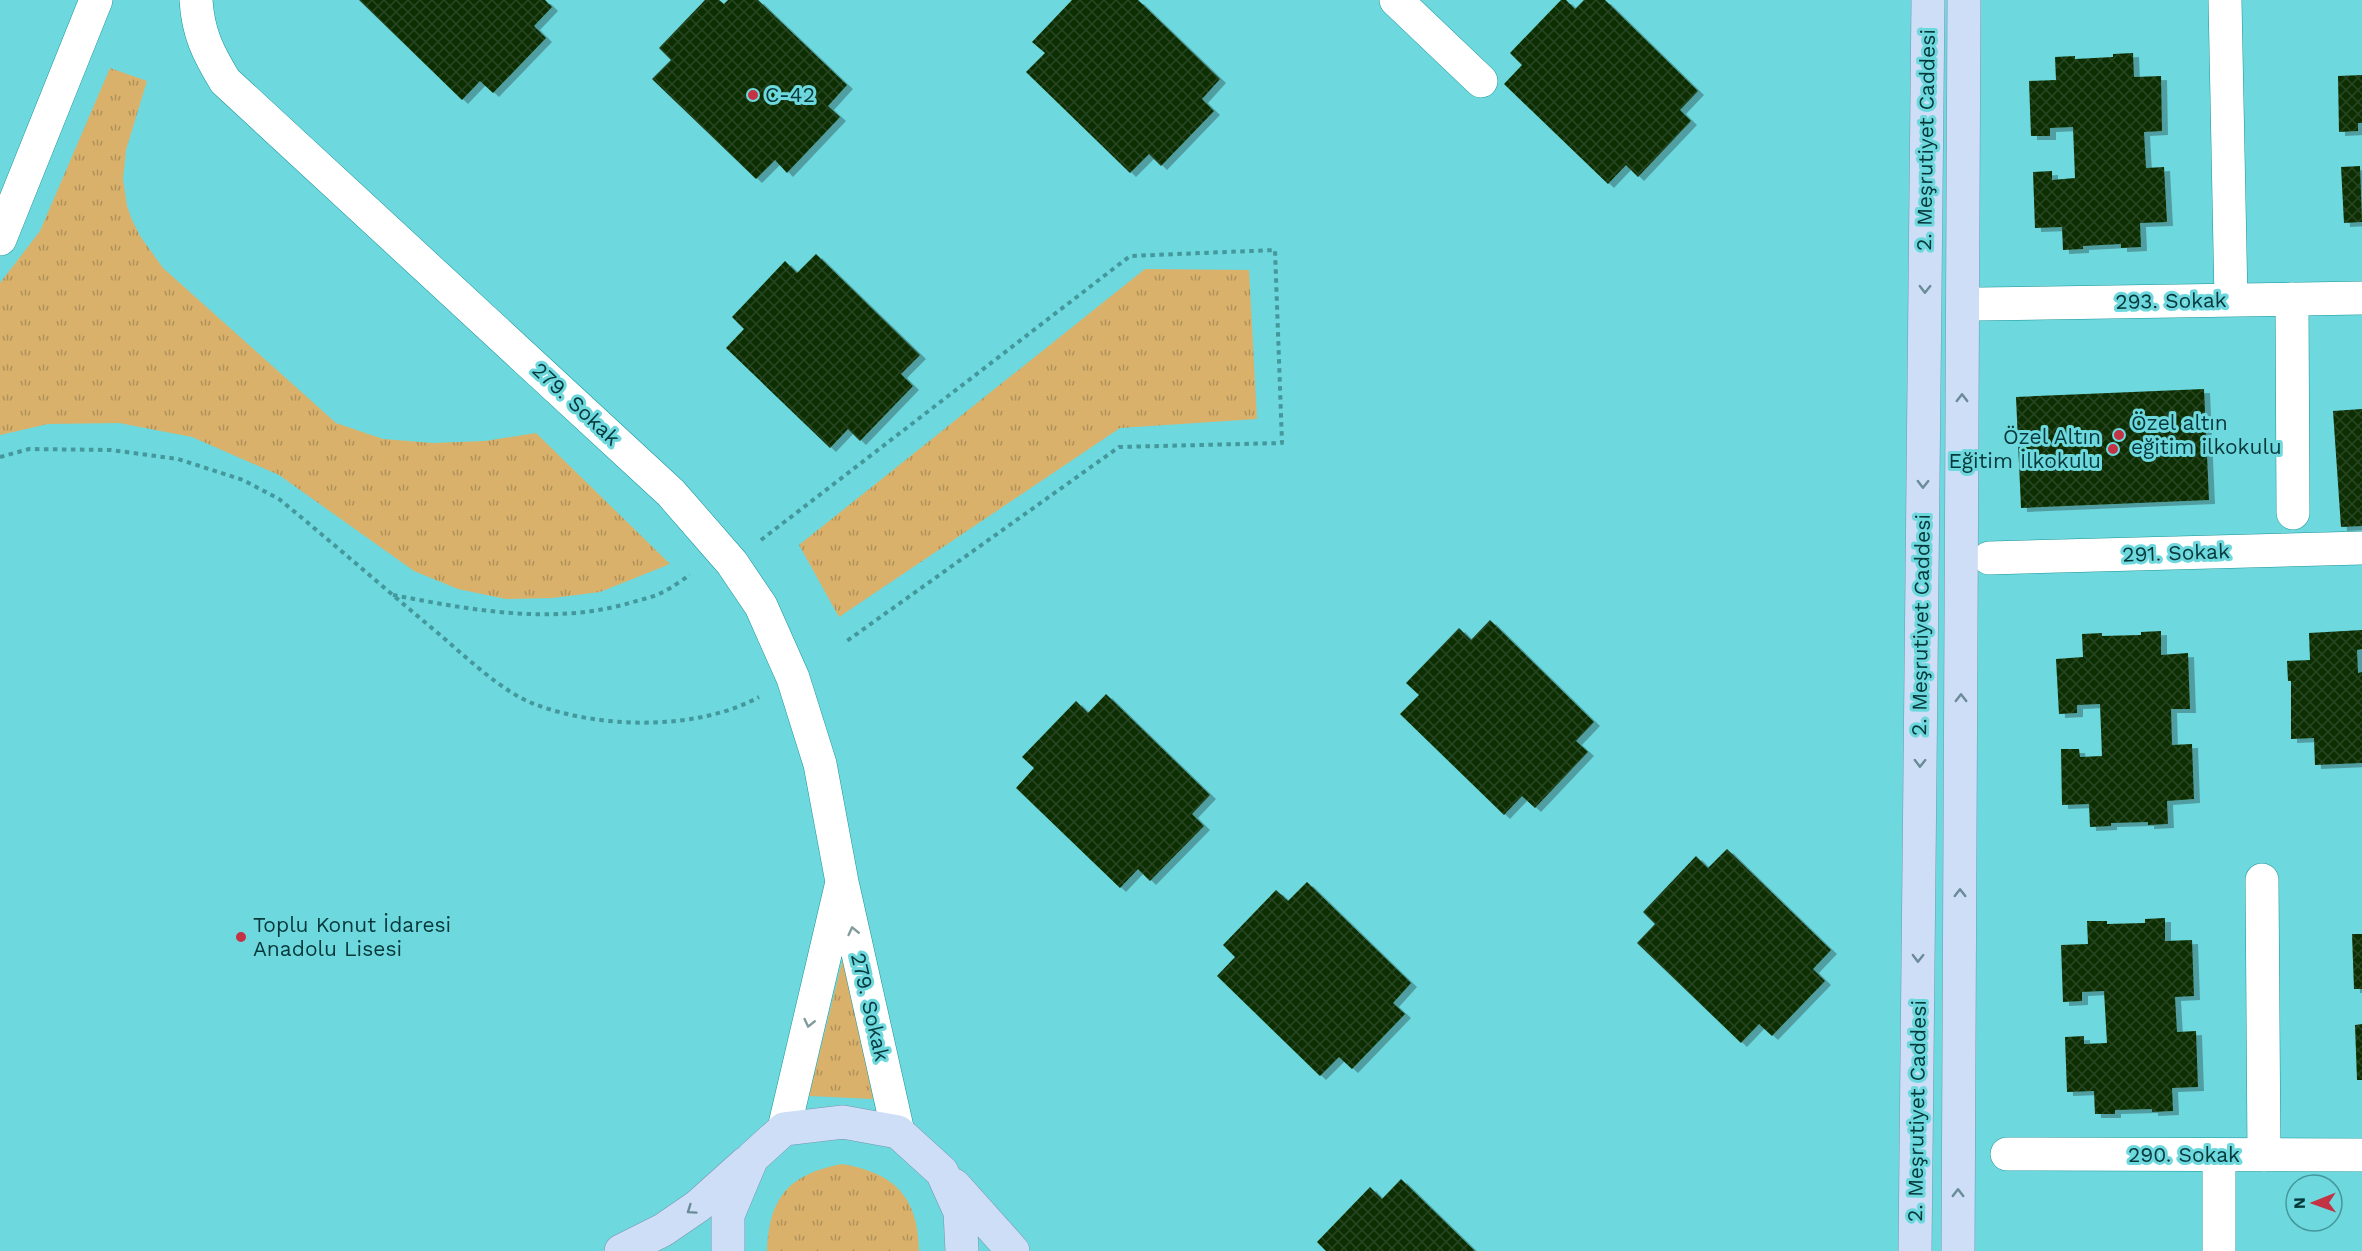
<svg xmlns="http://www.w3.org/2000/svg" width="2362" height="1251" font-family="'Work Sans',sans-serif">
<defs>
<pattern id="grass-tufts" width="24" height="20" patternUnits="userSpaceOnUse" patternTransform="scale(1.5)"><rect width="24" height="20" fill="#dab16b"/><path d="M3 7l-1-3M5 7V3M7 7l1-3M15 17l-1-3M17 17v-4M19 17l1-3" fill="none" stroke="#af9159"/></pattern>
<pattern id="building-cross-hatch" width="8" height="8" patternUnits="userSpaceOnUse" patternTransform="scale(1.5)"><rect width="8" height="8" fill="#0e2f04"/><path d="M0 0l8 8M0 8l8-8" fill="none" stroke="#274521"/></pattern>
<filter id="shadow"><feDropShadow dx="6" dy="4" stdDeviation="0" flood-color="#0004"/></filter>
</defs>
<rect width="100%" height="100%" fill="#6dd8dd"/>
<path fill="url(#grass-tufts)" d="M 110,68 L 147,81 L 126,150 L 123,179 L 127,206 L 132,220 L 140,236 L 163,268 L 336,423 L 383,439 L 433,443 L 485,441 L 536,433 L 670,564 L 600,592 L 553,598 L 506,599 L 458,589 L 414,571 L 279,475 L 192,437 L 119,423 L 48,424 L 0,435 L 0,283 L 40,231 Z
M 1145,269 L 1249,270 L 1257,419 L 1120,428 L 839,617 L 799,545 Z
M 844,954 L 873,1099 L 809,1096 Z
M 842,1164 C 894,1173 918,1196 919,1251 L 767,1251 C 769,1197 789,1174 842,1164 Z"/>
<path fill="url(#building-cross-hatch)" filter="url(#shadow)" d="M 359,0 L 545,0 L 552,7 L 534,26 L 546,38 L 493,93 L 480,81 L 462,100 Z
M 705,0 L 719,0 L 724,4 L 728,0 L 758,0 L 847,85 L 828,106 L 840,117 L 787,173 L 775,160 L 756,179 L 652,79 L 671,60 L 659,48 Z
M 1072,0 L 1138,0 L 1220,79 L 1202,99 L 1214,111 L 1161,166 L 1149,154 L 1130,173 L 1026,72 L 1045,53 L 1032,42 Z
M 1561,0 L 1566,0 L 1575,9 L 1584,0 L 1605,0 L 1698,91 L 1680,110 L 1691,121 L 1638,177 L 1626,165 L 1608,184 L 1504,84 L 1522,65 L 1510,53 Z
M 2133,53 L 2134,77 L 2161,76 L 2162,131 L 2144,132 L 2146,168 L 2164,167 L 2167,222 L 2140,223 L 2141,247 L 2121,248 L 2121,244 L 2083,246 L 2083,249 L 2063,250 L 2062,227 L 2035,228 L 2033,172 L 2052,171 L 2052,180 L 2075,178 L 2073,127 L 2050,128 L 2050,136 L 2031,136 L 2029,81 L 2056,80 L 2055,57 L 2075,56 L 2075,59 L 2113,57 L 2113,54 Z
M 2362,75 L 2362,123 L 2358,123 L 2358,131 L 2339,132 L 2338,76 Z
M 2360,166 L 2362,222 L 2344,223 L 2341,167 Z
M 816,254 L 920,355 L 901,374 L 913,386 L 860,441 L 848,429 L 830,448 L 726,348 L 744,329 L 732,317 L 785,261 L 797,273 Z
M 2204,389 L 2209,500 L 2021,508 L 2016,397 Z
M 2362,409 L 2362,526 L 2341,527 L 2333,411 Z
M 1490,620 L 1594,722 L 1576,741 L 1588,752 L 1535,808 L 1522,796 L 1504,815 L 1400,714 L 1419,695 L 1406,683 L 1459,628 L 1471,640 Z
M 2362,630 L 2362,649 L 2357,650 L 2358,673 L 2362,672 L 2362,763 L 2315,765 L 2314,738 L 2291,739 L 2291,681 L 2288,681 L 2287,661 L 2310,660 L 2309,633 Z
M 2161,631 L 2161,655 L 2188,653 L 2190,709 L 2171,709 L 2172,745 L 2192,744 L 2194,799 L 2167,801 L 2168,824 L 2148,825 L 2148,822 L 2111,823 L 2111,826 L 2090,827 L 2089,804 L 2062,805 L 2061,749 L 2079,749 L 2080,757 L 2102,756 L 2100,704 L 2077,705 L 2077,713 L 2059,714 L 2056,659 L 2083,657 L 2082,634 L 2102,633 L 2102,636 L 2141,635 L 2141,632 Z
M 1106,694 L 1210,795 L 1192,814 L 1204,826 L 1150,881 L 1138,869 L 1120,888 L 1016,788 L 1034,768 L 1022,757 L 1076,701 L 1088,713 Z
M 1727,849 L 1831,950 L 1813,969 L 1825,981 L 1772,1036 L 1759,1024 L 1741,1043 L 1637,943 L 1655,924 L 1643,912 L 1696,856 L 1708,868 Z
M 1307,882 L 1411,983 L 1393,1003 L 1405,1014 L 1352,1069 L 1339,1057 L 1320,1076 L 1217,976 L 1235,957 L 1223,945 L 1276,890 L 1288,901 Z
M 2165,918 L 2165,941 L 2192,940 L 2194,996 L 2175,997 L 2177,1032 L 2196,1031 L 2198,1087 L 2172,1088 L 2173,1111 L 2152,1112 L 2152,1109 L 2115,1110 L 2115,1114 L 2095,1114 L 2094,1091 L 2067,1092 L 2065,1037 L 2084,1036 L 2084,1044 L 2107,1043 L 2104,991 L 2082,992 L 2082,1001 L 2063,1002 L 2061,945 L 2088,944 L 2087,921 L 2107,921 L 2107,924 L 2145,923 L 2145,919 Z
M 2352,934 L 2362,934 L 2362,989 L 2354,989 Z
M 2362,1024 L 2362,1080 L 2357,1080 L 2355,1025 Z
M 1401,1179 L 1475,1251 L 1326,1251 L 1317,1242 L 1370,1187 L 1382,1199 Z"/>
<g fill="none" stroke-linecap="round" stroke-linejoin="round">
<g stroke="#19959a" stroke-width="34">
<path id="minor" d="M 196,0 C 198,33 208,53 225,81 L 671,493 L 732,563 L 761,606 L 793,678 L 820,764 L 842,882
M 1396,0 L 1481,81
M 2225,0 L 2231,300
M 0,239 L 96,0
M 2292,299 L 2293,513
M 1979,304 L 2362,298
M 1989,558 L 2362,548
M 2262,880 L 2264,1155
M 784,1129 L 842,882 L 898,1132
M 2007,1154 L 2362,1155
M 2219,1251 L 2219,1155"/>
</g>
<g stroke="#7396b2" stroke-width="34">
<path id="major" d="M 954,1185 L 1013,1251
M 621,1251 L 663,1230 L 698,1206 L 746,1163
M 728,1251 L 728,1215 L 752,1158 L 784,1129 L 843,1122 L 898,1132 L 942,1172 L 960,1212 L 962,1251
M 1915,1251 L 1928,0
M 1958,1251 L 1964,0"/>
</g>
<path stroke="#44989c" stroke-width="4" stroke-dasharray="4.5 4.5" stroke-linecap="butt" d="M 0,457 L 29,449 L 111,450 L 178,459 L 243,480 L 279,499 C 333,543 385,589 439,634 C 466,657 501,691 534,704 C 600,729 697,731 759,697
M 761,540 L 1130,256 L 1275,250 L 1282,443 L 1119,447 L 844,643
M 393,595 C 472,610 554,626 633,602 C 643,599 654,597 663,592 C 673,587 682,580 690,575"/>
<use href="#minor" stroke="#fff" stroke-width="33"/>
<use href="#major" stroke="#cedef7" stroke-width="33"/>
</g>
<defs><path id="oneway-chevron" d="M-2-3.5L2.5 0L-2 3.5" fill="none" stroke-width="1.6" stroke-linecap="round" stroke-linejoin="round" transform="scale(1.5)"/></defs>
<g stroke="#6a8b98">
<use href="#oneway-chevron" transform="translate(1925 289) rotate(91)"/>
<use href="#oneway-chevron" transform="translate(1962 398) rotate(-90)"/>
<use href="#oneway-chevron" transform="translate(1923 484) rotate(91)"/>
<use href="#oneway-chevron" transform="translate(1961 698) rotate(-90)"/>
<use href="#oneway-chevron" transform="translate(1920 763) rotate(91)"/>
<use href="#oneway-chevron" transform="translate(1960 893) rotate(-90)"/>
<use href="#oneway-chevron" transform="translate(1918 958) rotate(91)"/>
<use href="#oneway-chevron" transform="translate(1958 1193) rotate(-90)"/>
<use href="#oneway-chevron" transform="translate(691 1210) rotate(145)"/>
</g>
<g stroke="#829c9c">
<use href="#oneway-chevron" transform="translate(853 931) rotate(-103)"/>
<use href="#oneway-chevron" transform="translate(809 1023) rotate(103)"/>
</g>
<g fill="#c33344" stroke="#6dd8dd" stroke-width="2">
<circle cx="753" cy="95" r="6"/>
<circle cx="2119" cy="435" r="6"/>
<circle cx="2113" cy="449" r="6"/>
<circle cx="241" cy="937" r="6"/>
</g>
<g text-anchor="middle" stroke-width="6" stroke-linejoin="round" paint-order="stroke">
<g font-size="21" fill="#06383a" stroke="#6dd8dd" text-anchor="start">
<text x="765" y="102">C-42</text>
<text x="2131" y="430">Özel altın<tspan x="2131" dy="24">eğitim ilkokulu</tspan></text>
<text x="2101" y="444" text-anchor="end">Özel Altın<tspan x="2101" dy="24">Eğitim İlkokulu</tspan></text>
<text x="253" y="932">Toplu Konut İdaresi<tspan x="253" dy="24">Anadolu Lisesi</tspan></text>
</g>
<g font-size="21" fill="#06383a" stroke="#6dd8dd">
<text transform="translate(1926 140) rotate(-89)" y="7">2. Meşrutiyet Caddesi</text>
<text transform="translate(2171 301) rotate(-1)" y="7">293. Sokak</text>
<text transform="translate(576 404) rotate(43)" y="7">279. Sokak</text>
<text transform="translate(2176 553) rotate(-2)" y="7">291. Sokak</text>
<text transform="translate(1921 625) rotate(-89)" y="7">2. Meşrutiyet Caddesi</text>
<text transform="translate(870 1007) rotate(77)" y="7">279. Sokak</text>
<text transform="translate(1917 1111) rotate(-89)" y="7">2. Meşrutiyet Caddesi</text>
<text x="2184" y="1162">290. Sokak</text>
</g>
</g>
<g transform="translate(2314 1203) rotate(269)"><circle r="28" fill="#6dd8dd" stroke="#44989c" stroke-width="1.5"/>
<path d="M0-4.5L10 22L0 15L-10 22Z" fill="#c33344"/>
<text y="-9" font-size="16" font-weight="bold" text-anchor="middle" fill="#06383a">N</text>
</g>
</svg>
